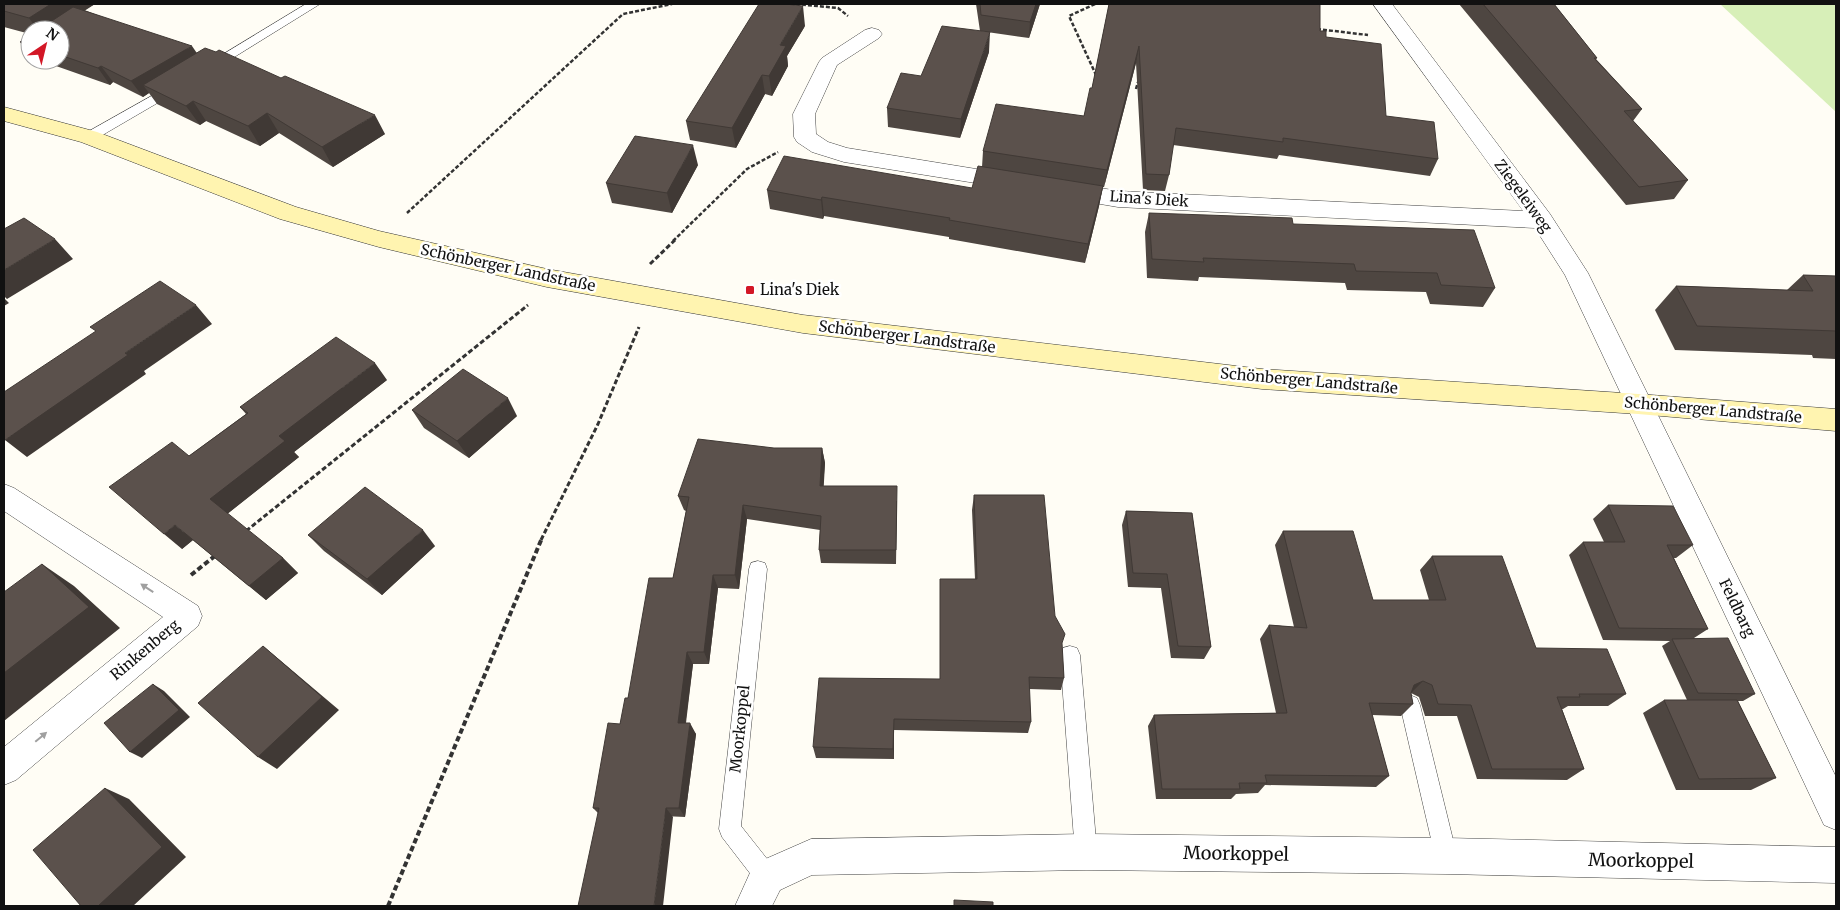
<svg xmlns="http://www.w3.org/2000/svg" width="1840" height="910" font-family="Merriweather,serif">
<rect width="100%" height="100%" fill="#fffdf5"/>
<path fill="#d7efb8" d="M 1720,4 L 1836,4 L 1836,112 Z"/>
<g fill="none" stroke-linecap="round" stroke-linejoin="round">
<g stroke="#444" stroke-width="1">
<path id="lane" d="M 306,4 L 320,4 L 215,69 L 205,69 L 204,66 Z
M 173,84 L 180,88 L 178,91 L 94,140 L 84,140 L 82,137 L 84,134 Z
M 758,561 L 765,563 L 767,569 L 741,826 L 775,869 L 778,877 L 775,885 L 767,888 L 759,885 L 722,837 L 719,829 L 749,569 L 751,563 Z
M 1070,646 L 1077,648 L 1080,655 L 1097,852 L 1094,860 L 1086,863 L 1078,860 L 1075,852 L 1060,655 L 1063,648 Z
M 1410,695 L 1417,698 L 1420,705 L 1457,856 L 1454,864 L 1446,867 L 1438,864 L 1435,856 L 1400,705 L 1403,698 Z"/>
</g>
<g stroke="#444" stroke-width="1">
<path id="street" d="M 1373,4 L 1392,4 L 1550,214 L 1588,273 L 1836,777 L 1836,830 L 1824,825 L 1565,275 L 1535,228 L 1118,207 L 1065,198 L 1057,195 L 1054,190 L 1057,185 L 1065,182 L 1118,191 L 1523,211 Z
M 872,28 L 879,30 L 882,34 L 879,38 L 837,65 L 815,114 L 816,134 L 828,142 L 847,148 L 1013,175 L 1021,177 L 1024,182 L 1021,187 L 1013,189 L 844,162 L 812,152 L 797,142 L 794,137 L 793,114 L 819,62 L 822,58 L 865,30 Z
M 4,484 L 14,488 L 198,606 L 202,616 L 198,626 L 16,780 L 4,785 L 4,747 L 163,617 L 4,511 Z
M 1086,834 L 1446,838 L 1836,847 L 1836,883 L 1446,874 L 1086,870 L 812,875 L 780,890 L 772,906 L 735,906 L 754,864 L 811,839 Z"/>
</g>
<g stroke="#333" stroke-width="1">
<path id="secondary" d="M 4,107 L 97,132 L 296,207 L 379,231 L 547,269 L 803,315 L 1262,369 L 1638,394 L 1836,409 L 1836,431 L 1638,414 L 1262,389 L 803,333 L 547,287 L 379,247 L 280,219 L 81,142 L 4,121 Z"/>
</g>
<path stroke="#333" stroke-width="2.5" stroke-dasharray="4 2" stroke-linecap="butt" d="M 796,4 L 838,8 L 848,16
M 1095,4 L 1069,16 L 1096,75
M 1317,29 L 1368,35
M 1136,89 L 1138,82
M 407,213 L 623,14 L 672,4
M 673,241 L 747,169 L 778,152"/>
<path stroke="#333" stroke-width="3" stroke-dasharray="5 2.5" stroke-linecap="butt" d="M 650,264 L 675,240
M 246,531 L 528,305
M 541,540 L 598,424 L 639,327"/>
<path stroke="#333" stroke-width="4" stroke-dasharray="5.5 3" stroke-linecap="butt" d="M 191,575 L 216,555
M 388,906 L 542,538"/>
<use href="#lane" fill="#fff" fill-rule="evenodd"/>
<use href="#street" fill="#fff" fill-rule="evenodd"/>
<use href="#secondary" fill="#fff4b0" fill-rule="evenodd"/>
</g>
<path fill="#4e4641" d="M 4,4 L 95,4 L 84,10 L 197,53 L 385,134 L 333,167 L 279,133 L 260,146 L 206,121 L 200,125 L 157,104 L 149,93 L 143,97 L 113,82 L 110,85 L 39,60 L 60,60 L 60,30 L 30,30 L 30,34 L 4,27 Z
M 976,4 L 1040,4 L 1029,38 L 980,31 Z
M 1109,4 L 1320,31 L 1386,116 L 1438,159 L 1430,176 L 1279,155 L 1277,159 L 1173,145 L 1169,175 L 1165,191 L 1143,190 L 1136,63 L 1104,187 L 1103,187 L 1099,206 L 1085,263 L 949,239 L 949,237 L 824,216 L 823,219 L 770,209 L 767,190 L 972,188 L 982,167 L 983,151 L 1084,116 L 1092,88 Z
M 1459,4 L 1554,4 L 1597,58 L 1596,59 L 1642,109 L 1633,121 L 1688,180 L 1674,199 L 1626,205 Z
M 805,26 L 787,56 L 788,66 L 772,96 L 765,94 L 736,148 L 690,140 L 686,121 Z
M 30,35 L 30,54 L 20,42 Z
M 989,52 L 960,138 L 888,127 L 887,108 L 921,76 Z
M 698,165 L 672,213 L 612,203 L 606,183 Z
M 1149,213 L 1293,224 L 1495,288 L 1483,307 L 1430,304 L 1426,292 L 1347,290 L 1345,283 L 1199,277 L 1198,281 L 1147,278 L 1145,232 Z
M 1803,275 L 1836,276 L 1836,359 L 1813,358 L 1812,355 L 1675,350 L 1655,310 L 1676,286 L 1787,290 Z
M 387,380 L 294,452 L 299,457 L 227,514 L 283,558 L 298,573 L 266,600 L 193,540 L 182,549 L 189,456 L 246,414 L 240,407 Z
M 412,410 L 517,416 L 469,458 L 424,428 Z
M 774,448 L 822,448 L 825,463 L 823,486 L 897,501 L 896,564 L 821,563 L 819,550 L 820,530 L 747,519 L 739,589 L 718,588 L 709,664 L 693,664 L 686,723 L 696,734 L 685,817 L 598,813 L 593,808 L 620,724 L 628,698 L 673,578 L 686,511 L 684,510 L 678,496 Z
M 974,495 L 1055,616 L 1062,646 L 1064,678 L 1061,690 L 1029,689 L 1031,722 L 1028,733 L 894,730 L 894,759 L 816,758 L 813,747 L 940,679 L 940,579 L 975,579 L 972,510 Z
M 1608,505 L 1693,545 L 1676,558 L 1674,558 L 1708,629 L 1694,638 L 1755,694 L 1743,701 L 1738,701 L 1776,778 L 1751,790 L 1676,790 L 1643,713 L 1664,700 L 1687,700 L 1662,646 L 1670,641 L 1603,640 L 1569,555 L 1583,542 L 1604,542 L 1593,519 Z
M 1126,511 L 1192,513 L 1211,647 L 1204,659 L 1171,658 L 1161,588 L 1128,587 L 1122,525 Z
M 1283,531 L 1373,600 L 1429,600 L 1420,570 L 1432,556 L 1536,648 L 1626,694 L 1608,706 L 1568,706 L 1563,709 L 1562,709 L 1584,769 L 1567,780 L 1477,779 L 1457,716 L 1425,716 L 1419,697 L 1411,693 L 1413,704 L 1401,716 L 1372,715 L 1389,776 L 1376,787 L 1265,785 L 1258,793 L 1236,794 L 1231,799 L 1156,799 L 1148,726 L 1154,715 L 1276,713 L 1260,639 L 1269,625 L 1294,627 L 1275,545 Z
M 308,535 L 435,546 L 382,595 L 324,551 Z"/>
<path fill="#403935" d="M 51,4 L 95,4 L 55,30 L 38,30 L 29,18 Z
M 1036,4 L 1040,4 L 1029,38 L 1030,22 Z
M 803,6 L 805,26 L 787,56 L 788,66 L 772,96 L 769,76 L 780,45 Z
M 990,32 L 989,52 L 960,138 L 961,119 Z
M 192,46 L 203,62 L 143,85 L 149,93 L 143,97 L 131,81 Z
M 1139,46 L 1136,63 L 1104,187 L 1107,170 Z
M 101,66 L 113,82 L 110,85 L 98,68 Z
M 762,75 L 765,94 L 736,148 L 732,128 Z
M 193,101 L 206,121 L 200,125 L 186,106 Z
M 267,113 L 279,133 L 260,146 L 248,126 Z
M 375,115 L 385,134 L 333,167 L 322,147 Z
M 693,145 L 698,165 L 672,213 L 667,193 Z
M 1103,186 L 1099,206 L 1085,263 L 1088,244 Z
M 822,197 L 824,216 L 823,219 L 821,200 Z
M 55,239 L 73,259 L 7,299 L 4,296 L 4,270 Z
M 4,298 L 9,303 L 4,306 Z
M 196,305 L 212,324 L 144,371 L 146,374 L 27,457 L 5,440 L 125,353 Z
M 375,363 L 387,380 L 294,452 L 299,457 L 226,515 L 210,499 L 279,436 Z
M 508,398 L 517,416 L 469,458 L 457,441 Z
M 822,448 L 825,463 L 823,500 L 820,486 Z
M 743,505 L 747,519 L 739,589 L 735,575 Z
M 175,525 L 193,540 L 182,549 L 164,534 Z
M 423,530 L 435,546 L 382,595 L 367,579 Z
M 283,558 L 298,573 L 266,600 L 249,586 Z
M 42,564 L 74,586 L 120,628 L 4,721 L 4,673 Z
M 713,575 L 718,588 L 709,664 L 704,652 Z
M 263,646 L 281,661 L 339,710 L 277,769 L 258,757 Z
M 687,652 L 693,664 L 684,734 L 678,723 Z
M 1423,681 L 1411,693 L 1414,685 Z
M 153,684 L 164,691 L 190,717 L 142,758 L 130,752 Z
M 894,719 L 894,759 L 893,749 Z
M 690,723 L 696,734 L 685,817 L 679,808 Z
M 105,788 L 129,799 L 186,857 L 133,906 L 98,906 Z
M 666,808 L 673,817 L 663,906 L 654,906 Z"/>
<path fill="#5b514c" stroke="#403935" d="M 4,4 L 51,4 L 29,18 L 4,11 Z
M 759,4 L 785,4 L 803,6 L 780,45 L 786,46 L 769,76 L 762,75 L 732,128 L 686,121 Z
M 980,4 L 1036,4 L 1030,22 L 981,15 Z
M 1109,4 L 1320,4 L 1320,31 L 1326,31 L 1326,37 L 1381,44 L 1386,116 L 1434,122 L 1438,159 L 1283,138 L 1283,142 L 1176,128 L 1169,175 L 1146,174 L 1139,46 L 1107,170 L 983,151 L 996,104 L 1084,116 L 1090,88 L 1092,88 Z
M 1483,4 L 1554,4 L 1597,58 L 1594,58 L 1642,109 L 1624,111 L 1688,180 L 1639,187 Z
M 73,7 L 192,46 L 131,81 L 101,66 L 98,68 L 60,55 L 60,30 L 38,30 Z
M 942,26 L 990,32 L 961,119 L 887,108 L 901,73 L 921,76 Z
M 30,35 L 30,45 L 20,42 Z
M 205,48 L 216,52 L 219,50 L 281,78 L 285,76 L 375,115 L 322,147 L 267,113 L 248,126 L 193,101 L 186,106 L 143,85 Z
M 635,136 L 693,145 L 667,193 L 606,183 Z
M 784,156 L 972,188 L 978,166 L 1103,186 L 1088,244 L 949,220 L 950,218 L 822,197 L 821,200 L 767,190 Z
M 1149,213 L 1292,218 L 1293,224 L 1474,230 L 1495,288 L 1441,285 L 1437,273 L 1356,271 L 1354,264 L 1203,258 L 1204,262 L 1152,259 Z
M 24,218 L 55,239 L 4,270 L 4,229 Z
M 1803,275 L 1836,276 L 1836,331 L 1697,326 L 1676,286 L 1813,291 Z
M 160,281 L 196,305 L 125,353 L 128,355 L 5,440 L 4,439 L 4,392 L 96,331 L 90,327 Z
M 336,337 L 375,363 L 279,436 L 285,441 L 210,499 L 283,558 L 249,586 L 175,525 L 164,534 L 109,487 L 172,442 L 189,456 L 248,413 L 240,407 Z
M 463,369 L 508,398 L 457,441 L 412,410 Z
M 698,439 L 774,448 L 822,448 L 820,486 L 897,486 L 896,550 L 819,550 L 821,516 L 743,505 L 735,575 L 713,575 L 704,652 L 687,652 L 678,723 L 690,723 L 679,808 L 666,808 L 654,906 L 578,906 L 599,808 L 593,808 L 608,723 L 620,724 L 625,698 L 628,698 L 649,578 L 673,578 L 689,497 L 678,496 Z
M 365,487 L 423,530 L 367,579 L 308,535 Z
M 974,495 L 1044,495 L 1055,616 L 1065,634 L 1062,643 L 1064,678 L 1029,677 L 1031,722 L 894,719 L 893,749 L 813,747 L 819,678 L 940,679 L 940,579 L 977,579 Z
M 1608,505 L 1673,506 L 1693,545 L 1667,545 L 1708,629 L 1619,628 L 1583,542 L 1625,542 Z
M 1126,511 L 1192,513 L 1211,647 L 1178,646 L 1167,574 L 1133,573 Z
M 1283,531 L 1353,531 L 1373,600 L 1446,600 L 1432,556 L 1502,556 L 1536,648 L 1607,649 L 1626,694 L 1579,694 L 1580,697 L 1557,697 L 1584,769 L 1492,769 L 1471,705 L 1438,704 L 1432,685 L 1423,681 L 1414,685 L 1411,693 L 1413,704 L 1369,703 L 1389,776 L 1265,775 L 1267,783 L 1239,783 L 1240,789 L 1162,789 L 1154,715 L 1287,713 L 1269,625 L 1307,628 Z
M 42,564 L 89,607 L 4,673 L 4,592 Z
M 1728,638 L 1755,694 L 1698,693 L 1672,639 Z
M 263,646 L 322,697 L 258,757 L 198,703 Z
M 153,684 L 179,710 L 130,752 L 104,723 Z
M 1664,700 L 1737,700 L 1776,778 L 1699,779 Z
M 105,788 L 162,847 L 98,906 L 81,906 L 33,850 Z
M 954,900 L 993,902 L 993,906 L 954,906 Z"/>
<defs><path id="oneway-solid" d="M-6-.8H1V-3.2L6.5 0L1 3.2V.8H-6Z" transform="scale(1.25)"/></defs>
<g fill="#a0a0a0">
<use href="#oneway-solid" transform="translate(147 588) rotate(-147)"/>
<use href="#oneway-solid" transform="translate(41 737) rotate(-40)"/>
</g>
<rect fill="#d31726" stroke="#fff" stroke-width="2" x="745" y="285" width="10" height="10" rx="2.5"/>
<g text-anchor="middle" stroke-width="5" stroke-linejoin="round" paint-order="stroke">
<g font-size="15" fill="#111" stroke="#fff">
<text transform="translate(1523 196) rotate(54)" y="5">Ziegeleiweg</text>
<text transform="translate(1149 199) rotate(4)" y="5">Lina's Diek</text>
<text transform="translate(508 268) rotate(12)" y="5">Schönberger Landstraße</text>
<text transform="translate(907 337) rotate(7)" y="5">Schönberger Landstraße</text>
<text transform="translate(1309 381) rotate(5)" y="5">Schönberger Landstraße</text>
<text transform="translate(1713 410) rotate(5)" y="5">Schönberger Landstraße</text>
<text transform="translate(1737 608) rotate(64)" y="5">Feldbarg</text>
<text transform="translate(145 650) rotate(-40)" y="5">Rinkenberg</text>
<text transform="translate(740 729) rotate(-84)" y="5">Moorkoppel</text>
</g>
<g font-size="15" fill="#111" stroke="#fff" text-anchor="start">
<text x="760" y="295">Lina's Diek</text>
</g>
<g font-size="18" fill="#111" stroke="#fff">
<text transform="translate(1236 854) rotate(1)" y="6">Moorkoppel</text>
<text transform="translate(1641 861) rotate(1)" y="6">Moorkoppel</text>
</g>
</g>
<rect width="1840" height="910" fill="none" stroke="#111111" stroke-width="10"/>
<g transform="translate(45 45) rotate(35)"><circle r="24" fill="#ffffff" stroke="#a0a0a0"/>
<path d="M0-4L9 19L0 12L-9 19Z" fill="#d31726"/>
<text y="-8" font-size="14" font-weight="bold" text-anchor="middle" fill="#111111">N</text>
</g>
</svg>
